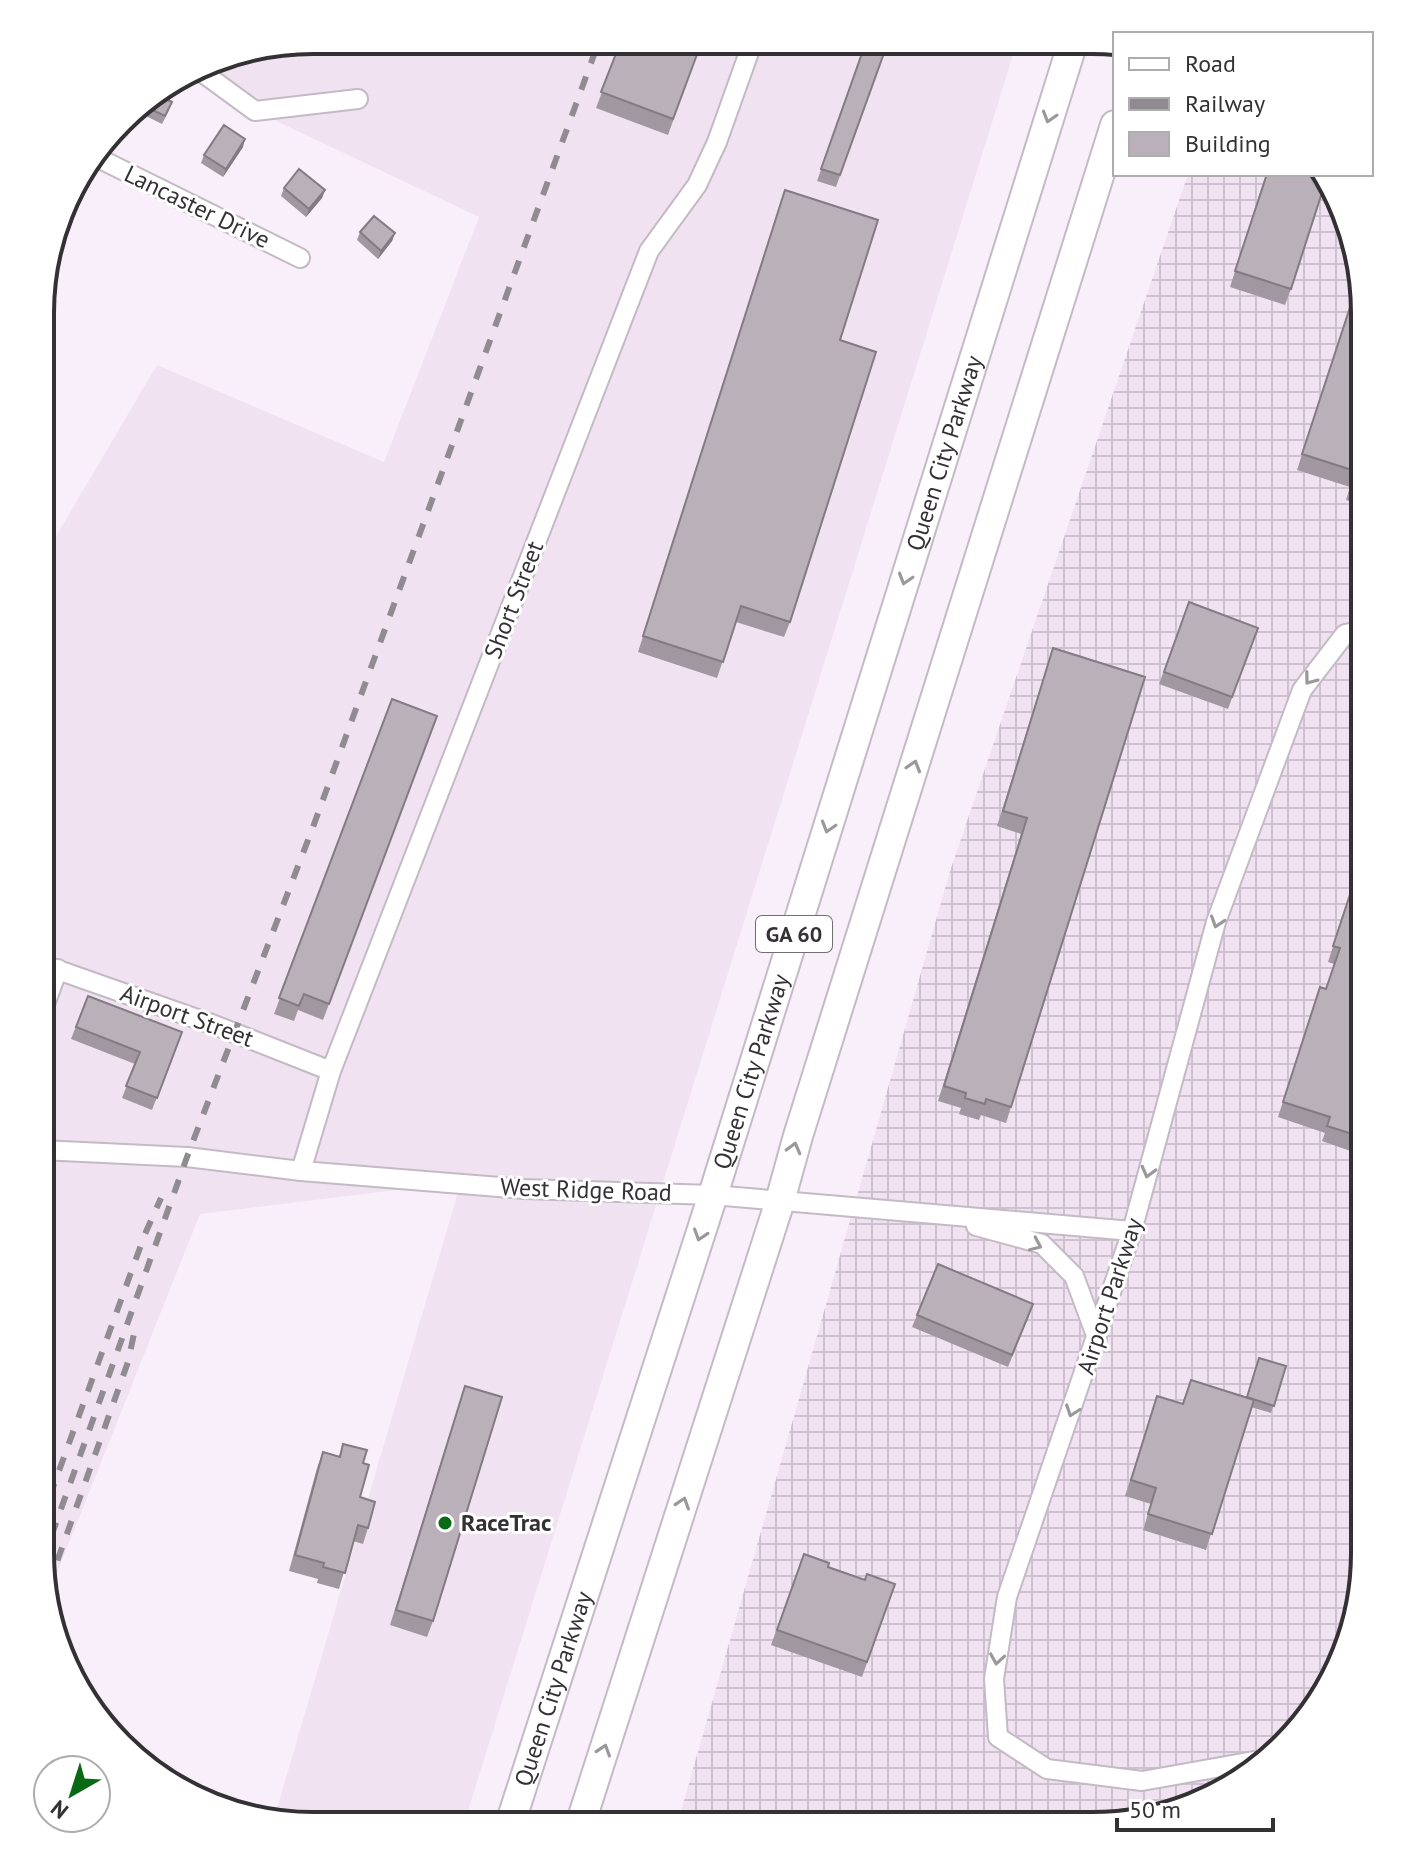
<svg xmlns="http://www.w3.org/2000/svg" width="1405" height="1866" font-family="'PT Sans',sans-serif">
<defs>
<pattern id="industrial-grid" width="8" height="8" patternUnits="userSpaceOnUse" patternTransform="scale(2)"><rect width="8" height="8" fill="#f1e2f2"/><path d="M0 4h8M4 0v8" fill="none" stroke="#cfc2d0"/></pattern>
</defs>
<rect width="100%" height="100%" fill="#f9effa"/>
<path fill="#f1e2f2" d="M 313,40 L 1017,42 L 464,1824 L 278,1824 L 273,1822 L 461,1182 L 200,1214 L 49,1593 L 40,1553 L 42,560 L 157,365 L 384,462 L 479,217 L 185,78 L 225,55 Z"/>
<path fill="url(#industrial-grid)" d="M 1188,174 L 1321,174 L 1337,192 L 1365,313 L 1364,1571 L 1319,1704 L 1213,1798 L 1092,1826 L 677,1825 L 950,871 Z"/>
<g fill="none" stroke-linecap="round" stroke-linejoin="round">
<g stroke="#c4bac5" stroke-width="22">
<path id="minor" d="M 199,70 L 255,111 L 358,99
M 94,156 L 300,258
M 41,964 L 217,1026 L 331,1071
M 41,1015 L 58,969
M 41,1150 L 187,1157 L 301,1171 L 524,1189 L 713,1195 L 1132,1231
M 301,1171 L 331,1071 L 649,251 L 697,185 L 717,142 L 753,41
M 976,1226 L 1042,1244 L 1074,1276 L 1097,1338
M 1254,1761 L 1142,1781 L 1047,1769 L 998,1737 L 994,1679 L 1007,1597 L 1132,1231 L 1216,922 L 1302,690 L 1345,634 L 1365,630"/>
</g>
<g stroke="#c4bac5" stroke-width="32">
<g id="primary">
<path id="s1" d="M 510,1824 L 713,1195 L 1073,42"/>
<path d="M 580,1825 L 780,1201 L 798,1136 L 1115,125"/>
</g>
</g>
<use href="#minor" stroke="#fff" stroke-width="18"/>
<use href="#primary" stroke="#fff" stroke-width="28"/>
<path stroke="#908a91" stroke-width="6" stroke-dasharray="14 14" stroke-linecap="butt" d="M 40,1523 L 145,1234 L 161,1198
M 42,1562 L 187,1157 L 313,827 L 599,41
M 48,1587 L 128,1362 L 135,1329"/>
</g>
<path fill="#a097a0" d="M 621,41 L 702,41 L 668,135 L 596,108 Z
M 866,42 L 888,42 L 836,187 L 817,181 Z
M 156,94 L 169,110 L 162,124 L 132,109 Z
M 243,147 L 223,177 L 201,163 L 204,155 Z
M 1266,174 L 1291,289 L 1285,305 L 1230,287 Z
M 284,188 L 325,190 L 322,198 L 306,217 L 281,196 Z
M 785,190 L 840,340 L 790,622 L 784,637 L 736,622 L 717,678 L 638,652 Z
M 360,232 L 395,233 L 392,241 L 378,259 L 357,240 Z
M 1355,292 L 1365,313 L 1365,506 L 1346,500 L 1350,487 L 1297,470 Z
M 1189,602 L 1258,628 L 1228,709 L 1159,684 Z
M 1053,648 L 1011,1107 L 1006,1123 L 981,1115 L 979,1120 L 959,1114 L 961,1108 L 938,1101 L 1021,834 L 997,826 Z
M 392,699 L 437,716 L 323,1020 L 298,1010 L 294,1021 L 274,1014 Z
M 1365,847 L 1365,1146 L 1359,1144 L 1356,1153 L 1322,1141 L 1325,1133 L 1278,1117 L 1320,987 L 1326,989 L 1334,964 L 1328,962 Z
M 88,996 L 182,1032 L 152,1110 L 122,1098 L 135,1064 L 71,1039 Z
M 917,1315 L 1029,1316 L 1008,1367 L 912,1327 Z
M 1286,1366 L 1271,1413 L 1251,1407 L 1206,1550 L 1143,1530 L 1151,1504 L 1125,1496 L 1157,1396 L 1182,1404 L 1191,1380 L 1246,1397 Z
M 465,1386 L 433,1621 L 427,1637 L 390,1625 Z
M 343,1444 L 363,1463 L 360,1497 L 368,1528 L 363,1544 L 353,1541 L 339,1589 L 317,1583 L 318,1579 L 289,1571 L 317,1468 L 323,1452 L 339,1456 Z
M 804,1554 L 828,1567 L 865,1580 L 895,1584 L 862,1677 L 771,1645 Z"/>
<path fill="#827b82" d="M 245,139 L 243,147 L 223,177 L 226,169 Z
M 325,190 L 322,198 L 306,217 L 309,209 Z
M 395,233 L 392,241 L 378,259 L 381,251 Z"/>
<path fill="#bab0ba" stroke="#827b82" stroke-width="2" d="M 621,41 L 702,41 L 673,119 L 601,92 Z
M 866,42 L 888,42 L 840,175 L 821,169 Z
M 156,94 L 172,102 L 165,116 L 140,104 Z
M 224,125 L 245,139 L 226,169 L 204,155 Z
M 299,169 L 325,190 L 309,209 L 284,188 Z
M 1267,174 L 1321,174 L 1326,180 L 1291,289 L 1235,271 Z
M 785,190 L 878,220 L 840,340 L 876,352 L 790,622 L 741,606 L 723,662 L 643,636 Z
M 374,216 L 395,233 L 381,251 L 360,232 Z
M 1355,292 L 1361,294 L 1365,313 L 1365,489 L 1351,484 L 1355,471 L 1302,454 Z
M 1189,602 L 1258,628 L 1232,697 L 1164,672 Z
M 1053,648 L 1145,677 L 1011,1107 L 986,1099 L 985,1104 L 965,1098 L 966,1093 L 944,1086 L 1027,818 L 1003,811 Z
M 392,699 L 437,716 L 329,1004 L 304,994 L 299,1006 L 279,998 Z
M 1365,849 L 1365,1129 L 1362,1137 L 1327,1126 L 1330,1117 L 1283,1102 L 1320,987 L 1326,989 L 1340,948 L 1333,946 Z
M 88,996 L 182,1032 L 157,1098 L 126,1086 L 140,1052 L 76,1027 Z
M 938,1264 L 1033,1304 L 1012,1355 L 917,1315 Z
M 40,1326 L 52,1330 L 40,1365 Z
M 1259,1358 L 1286,1366 L 1274,1406 L 1247,1397 Z
M 1191,1380 L 1254,1400 L 1212,1534 L 1148,1514 L 1156,1488 L 1131,1480 L 1157,1396 L 1183,1404 Z
M 465,1386 L 502,1397 L 433,1621 L 396,1610 Z
M 343,1444 L 367,1450 L 363,1463 L 369,1465 L 360,1497 L 375,1502 L 368,1528 L 358,1525 L 345,1573 L 323,1567 L 324,1563 L 295,1555 L 323,1452 L 340,1457 Z
M 804,1554 L 829,1563 L 828,1567 L 865,1580 L 867,1574 L 895,1584 L 867,1662 L 777,1630 Z"/>
<defs><path id="oneway-chevron" d="M-2-3.5L2.5 0L-2 3.5" fill="none" stroke-width="1.6" stroke-linecap="round" stroke-linejoin="round" transform="scale(2)"/></defs>
<g stroke="#9a989a">
<use href="#oneway-chevron" transform="translate(1049 117) rotate(107)"/>
<use href="#oneway-chevron" transform="translate(905 579) rotate(107)"/>
<use href="#oneway-chevron" transform="translate(1310 679) rotate(127)"/>
<use href="#oneway-chevron" transform="translate(914 766) rotate(-73)"/>
<use href="#oneway-chevron" transform="translate(828 827) rotate(107)"/>
<use href="#oneway-chevron" transform="translate(1217 922) rotate(108)"/>
<use href="#oneway-chevron" transform="translate(794 1148) rotate(-75)"/>
<use href="#oneway-chevron" transform="translate(1148 1172) rotate(105)"/>
<use href="#oneway-chevron" transform="translate(700 1235) rotate(108)"/>
<use href="#oneway-chevron" transform="translate(1036 1245) rotate(24)"/>
<use href="#oneway-chevron" transform="translate(1072 1411) rotate(109)"/>
<use href="#oneway-chevron" transform="translate(683 1503) rotate(-72)"/>
<use href="#oneway-chevron" transform="translate(997 1659) rotate(99)"/>
<use href="#oneway-chevron" transform="translate(604 1750) rotate(-72)"/>
</g>
<circle fill="#086a15" stroke="#fff" stroke-width="3" cx="445" cy="1523" r="8"/>
<g text-anchor="middle" stroke-width="6" stroke-linejoin="round" paint-order="stroke">
<rect fill="#fff" stroke="#716f72" stroke-width="2" x="756" y="916" width="76" height="36" rx="6"/>
<g font-size="22" font-weight="bold" fill="#343135">
<text x="794" y="942">GA 60</text>
</g>
<g font-size="24" fill="#343135" stroke="#fff">
<text transform="translate(197 207) rotate(26)" y="8">Lancaster Drive</text>
<text dy="8" stroke="none"><textPath href="#s1" startOffset="1438">Queen City Parkway</textPath></text>
<text transform="translate(514 600) rotate(-69)" y="8">Short Street</text>
<text transform="translate(187 1016) rotate(20)" y="8">Airport Street</text>
<text dy="8" stroke="none"><textPath href="#s1" startOffset="790">Queen City Parkway</textPath></text>
<text transform="translate(586 1190) rotate(2)" y="8">West Ridge Road</text>
<text transform="translate(1110 1296) rotate(-72)" y="8">Airport Parkway</text>
<text dy="8" stroke="none"><textPath href="#s1" startOffset="142">Queen City Parkway</textPath></text>
</g>
<g font-size="24" font-weight="bold" fill="#343135" stroke="#fff" text-anchor="start">
<text x="461" y="1531">RaceTrac</text>
</g>
</g>
<path d="M0 0H1405V1866H0ZM313 54H1092A259 259 0 0 1 1351 313V1553A259 259 0 0 1 1092 1812H313A259 259 0 0 1 54 1553V313A259 259 0 0 1 313 54Z" fill="#fff" fill-rule="evenodd"/>
<path fill="none" stroke="#343135" stroke-width="4" d="M313 54H1092A259 259 0 0 1 1351 313V1553A259 259 0 0 1 1092 1812H313A259 259 0 0 1 54 1553V313A259 259 0 0 1 313 54Z"/>
<rect x="1113" y="32" width="260" height="144" fill="#ffffff" stroke="#aeadae" stroke-width="2"/>
<rect x="1129" y="58" width="40" height="12" fill="#ffffff" stroke="#aeadae" stroke-width="2"/>
<text x="1185" y="72" font-size="24" fill="#343135">Road</text>
<rect x="1129" y="98" width="40" height="12" fill="#908a91" stroke="#aeadae" stroke-width="2"/>
<text x="1185" y="112" font-size="24" fill="#343135">Railway</text>
<rect x="1129" y="132" width="40" height="24" fill="#bab0ba" stroke="#aeadae" stroke-width="2"/>
<text x="1185" y="152" font-size="24" fill="#343135">Building</text>
<g transform="translate(72 1794) rotate(219)"><circle r="38" fill="#ffffff" stroke="#aeadae" stroke-width="2"/>
<path d="M0-6L14 30L0 20L-14 30Z" fill="#086a15"/>
<text y="-12" font-size="22" font-weight="bold" text-anchor="middle" fill="#343135">N</text>
</g>
<path d="M1117 1818v12h156v-12" fill="none" stroke="#343135" stroke-width="4"/>
<text x="1129" y="1818" font-size="24" fill="#343135" stroke="#ffffff" stroke-width="6" paint-order="stroke">50 m</text>
</svg>
